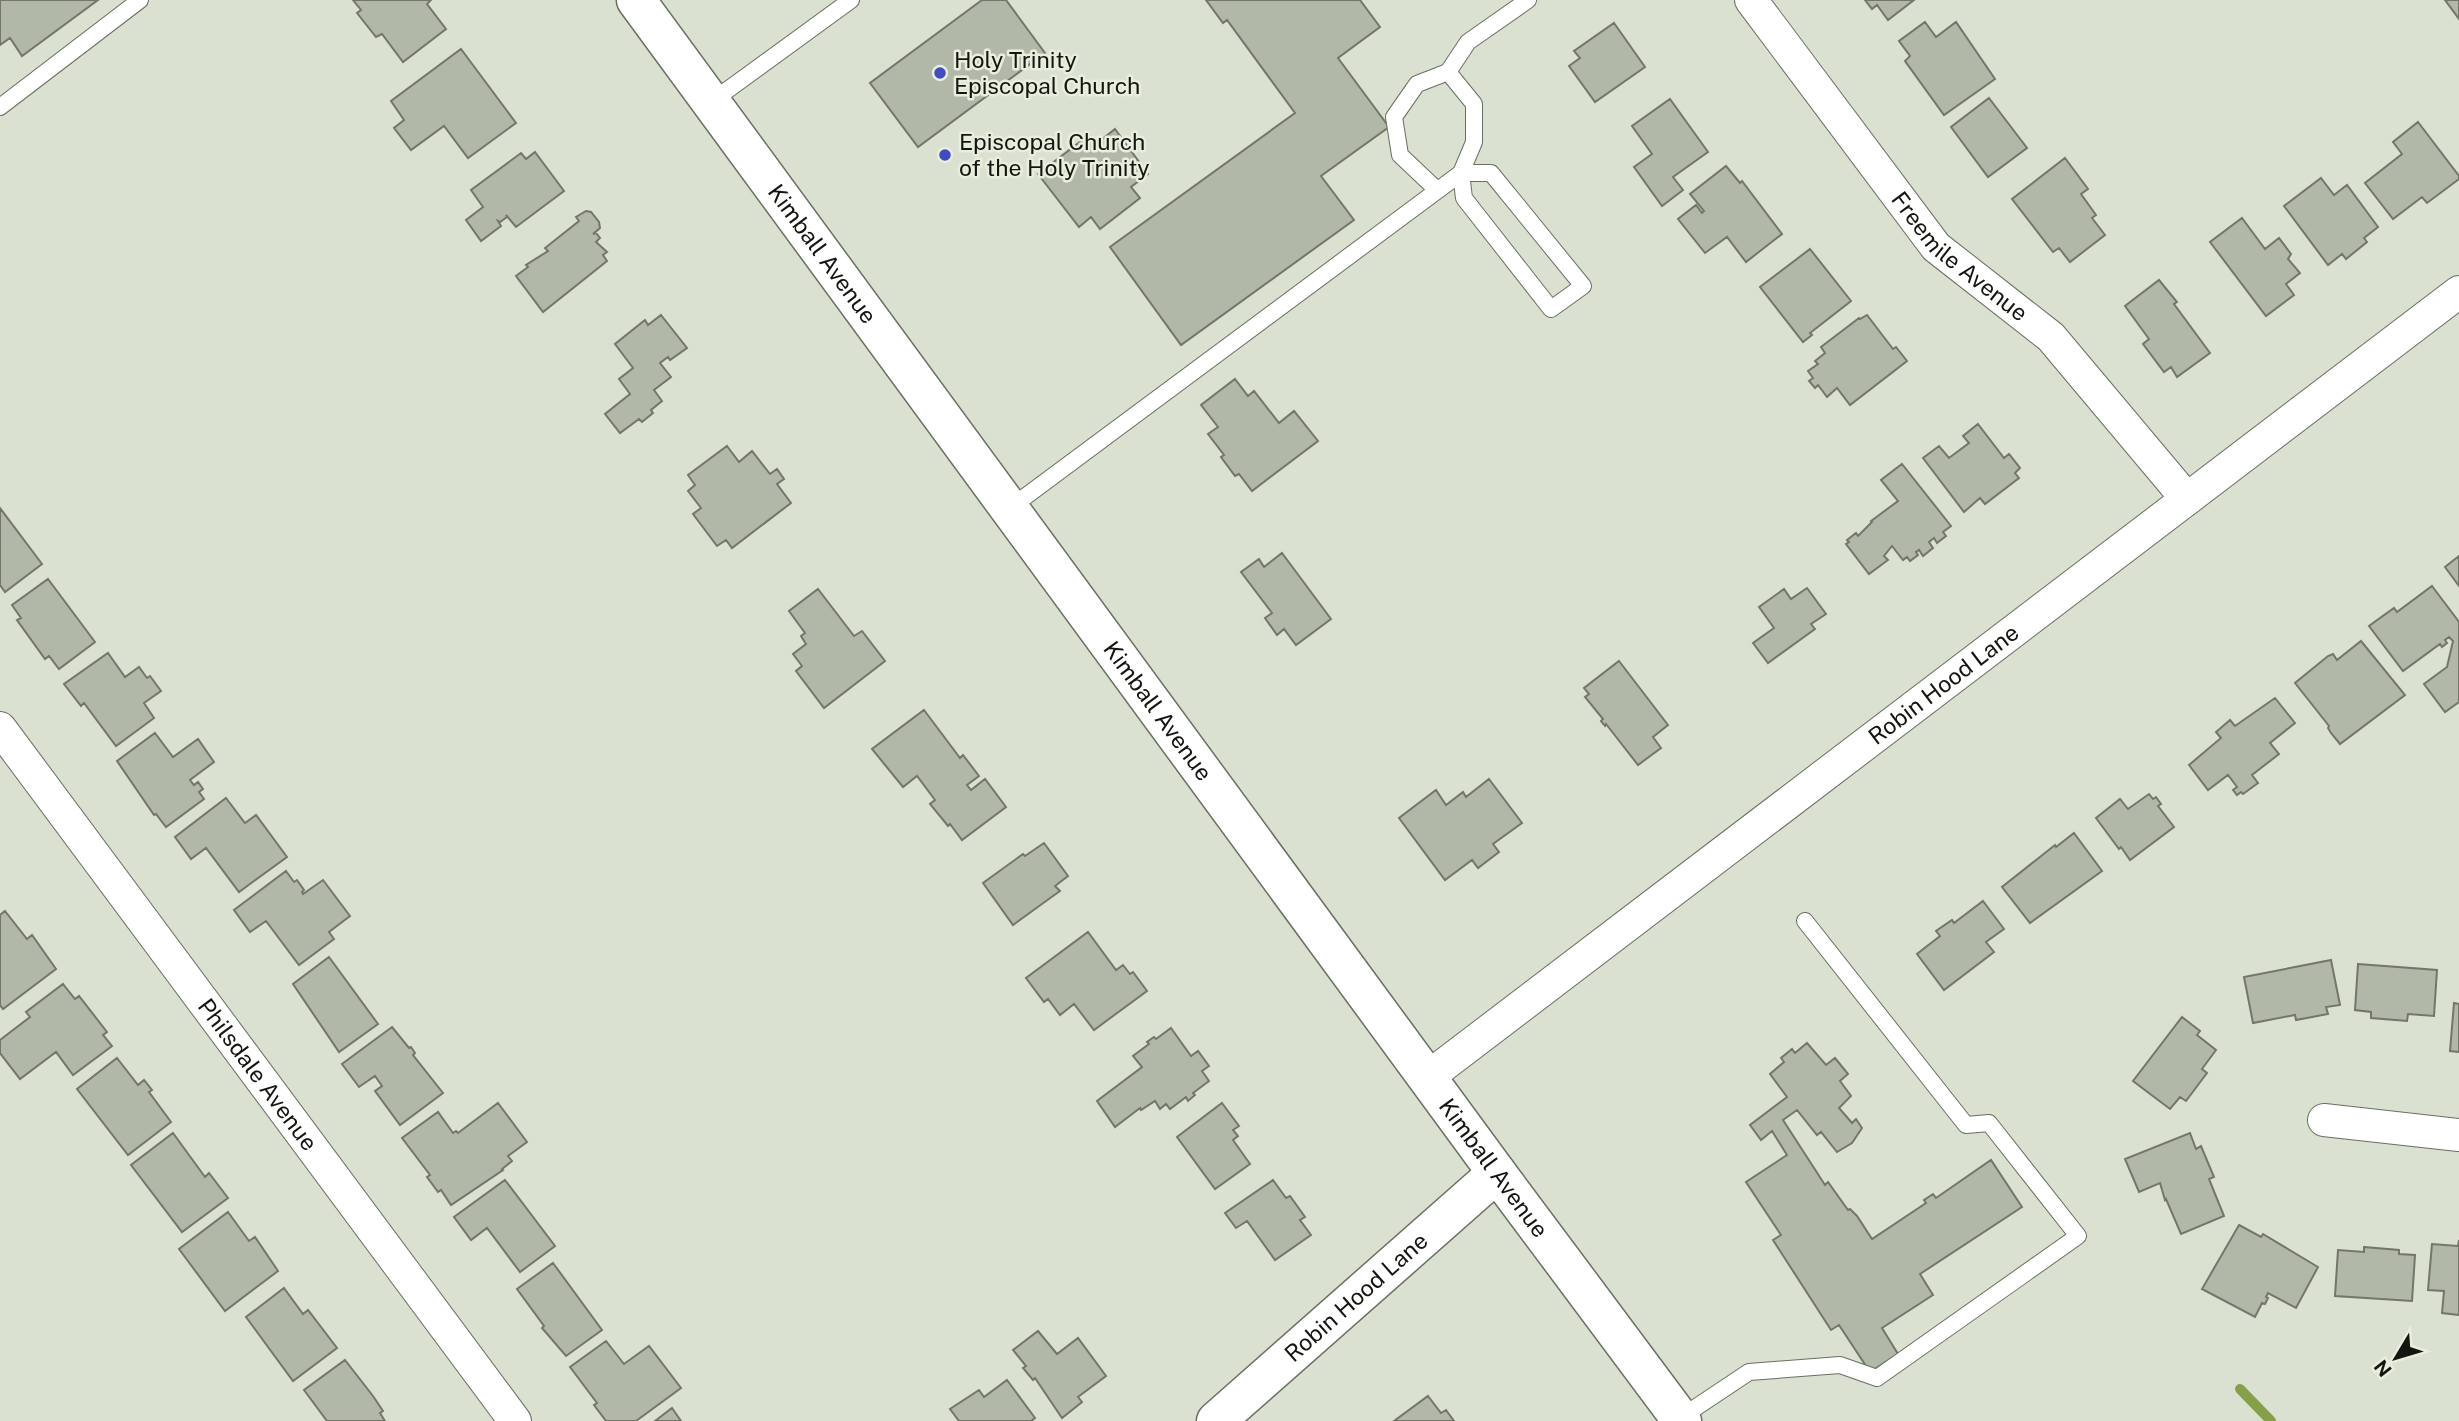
<svg xmlns="http://www.w3.org/2000/svg" width="2459" height="1421" font-family="'Public Sans',sans-serif">
<rect width="100%" height="100%" fill="#dbe1d1"/>
<g fill="none" stroke-linecap="round" stroke-linejoin="round">
<path stroke="#86a049" stroke-width="10" d="M 2240,1389 L 2271,1421"/>
</g>
<path fill="#b2b8a8" stroke="#727769" stroke-width="2" d="M 0,0 L 98,0 L 22,56 L 10,38 L 0,45 Z
M 353,0 L 431,0 L 427,4 L 446,29 L 403,62 L 382,34 L 376,37 L 357,13 L 361,10 Z
M 982,0 L 1006,0 L 1045,53 L 918,147 L 870,83 Z
M 1206,0 L 1360,0 L 1380,27 L 1338,58 L 1389,127 L 1321,176 L 1354,220 L 1181,345 L 1110,247 L 1295,113 L 1227,20 L 1223,23 Z
M 1865,0 L 1914,0 L 1888,20 L 1877,5 L 1872,9 Z
M 2445,0 L 2459,0 L 2459,19 Z
M 1925,22 L 1936,37 L 1956,22 L 1995,79 L 1944,115 L 1905,61 L 1910,56 L 1899,41 Z
M 1614,23 L 1645,67 L 1595,102 L 1569,66 L 1580,58 L 1574,51 Z
M 461,49 L 516,123 L 468,158 L 444,126 L 411,150 L 394,128 L 404,120 L 391,101 Z
M 1989,98 L 2027,148 L 1988,177 L 1951,127 Z
M 1670,99 L 1708,152 L 1673,177 L 1683,190 L 1662,206 L 1634,167 L 1652,154 L 1632,126 Z
M 2418,122 L 2459,176 L 2459,179 L 2427,203 L 2422,197 L 2393,219 L 2365,183 L 2402,154 L 2393,142 Z
M 1115,129 L 1148,174 L 1131,187 L 1140,198 L 1100,229 L 1091,217 L 1079,227 L 1038,174 L 1089,135 L 1096,144 Z
M 535,152 L 564,191 L 516,227 L 506,215 L 507,217 L 500,222 L 498,221 L 501,226 L 481,241 L 466,220 L 483,207 L 471,190 L 521,153 L 526,159 Z
M 2065,158 L 2088,189 L 2081,194 L 2096,215 L 2092,218 L 2105,235 L 2070,262 L 2059,248 L 2053,252 L 2012,199 Z
M 1726,166 L 1740,183 L 1742,181 L 1782,234 L 1746,262 L 1727,237 L 1705,253 L 1678,219 L 1696,205 L 1702,213 L 1704,211 L 1690,194 Z
M 2321,178 L 2334,195 L 2347,185 L 2378,227 L 2364,238 L 2367,242 L 2346,259 L 2342,254 L 2328,265 L 2284,206 Z
M 586,211 L 591,212 L 599,222 L 600,228 L 593,234 L 596,233 L 600,238 L 596,242 L 607,252 L 603,255 L 607,261 L 543,312 L 516,276 L 528,267 L 526,265 L 548,251 L 545,248 L 579,221 L 576,217 Z
M 2242,218 L 2265,249 L 2279,238 L 2291,254 L 2288,259 L 2300,273 L 2286,284 L 2294,295 L 2266,316 L 2210,242 Z
M 1810,249 L 1851,301 L 1810,333 L 1812,335 L 1803,342 L 1760,287 Z
M 2159,280 L 2177,302 L 2174,304 L 2210,353 L 2177,377 L 2171,367 L 2164,372 L 2143,344 L 2149,339 L 2125,306 Z
M 661,315 L 687,348 L 670,360 L 668,357 L 660,363 L 671,377 L 654,390 L 662,401 L 651,410 L 653,413 L 642,422 L 639,419 L 620,433 L 605,414 L 630,394 L 619,379 L 633,368 L 615,344 L 645,320 L 648,325 Z
M 1867,315 L 1893,349 L 1896,347 L 1907,361 L 1850,405 L 1837,388 L 1827,397 L 1818,385 L 1815,388 L 1809,381 L 1813,378 L 1808,371 L 1818,364 L 1815,361 L 1825,353 L 1821,347 L 1859,318 L 1860,319 Z
M 1235,379 L 1248,396 L 1254,391 L 1279,423 L 1294,411 L 1318,441 L 1252,491 L 1239,474 L 1235,476 L 1221,457 L 1224,455 L 1208,434 L 1218,427 L 1201,405 Z
M 1978,424 L 2004,458 L 2009,454 L 2020,468 L 2015,473 L 2019,478 L 1985,504 L 1980,498 L 1964,512 L 1923,458 L 1939,446 L 1949,458 L 1969,443 L 1963,436 Z
M 727,446 L 739,462 L 752,451 L 770,474 L 777,469 L 784,479 L 777,484 L 791,503 L 732,548 L 726,540 L 717,546 L 693,514 L 701,508 L 688,491 L 695,485 L 688,475 Z
M 1902,464 L 1951,526 L 1943,532 L 1946,536 L 1937,543 L 1934,538 L 1929,542 L 1933,548 L 1923,556 L 1919,550 L 1916,552 L 1918,555 L 1910,561 L 1907,557 L 1903,560 L 1892,546 L 1884,556 L 1888,560 L 1869,574 L 1846,544 L 1849,542 L 1847,540 L 1856,533 L 1858,536 L 1872,522 L 1871,521 L 1898,501 L 1881,480 Z
M 0,508 L 42,564 L 5,592 L 0,585 Z
M 1282,553 L 1331,619 L 1296,645 L 1284,629 L 1277,635 L 1265,618 L 1272,613 L 1241,572 L 1259,559 L 1264,567 Z
M 2459,556 L 2459,586 L 2445,567 Z
M 48,579 L 95,642 L 59,669 L 49,656 L 45,659 L 17,620 L 21,618 L 12,605 Z
M 2432,586 L 2459,622 L 2459,702 L 2445,712 L 2424,684 L 2447,667 L 2453,641 L 2449,637 L 2445,640 L 2447,643 L 2442,647 L 2440,644 L 2403,671 L 2369,626 L 2394,608 L 2397,612 Z
M 1807,588 L 1826,614 L 1811,624 L 1815,629 L 1768,663 L 1753,643 L 1774,628 L 1759,607 L 1784,589 L 1791,599 Z
M 818,589 L 854,636 L 862,631 L 885,661 L 824,708 L 796,671 L 802,666 L 793,654 L 806,644 L 801,636 L 805,633 L 789,611 Z
M 2361,641 L 2405,695 L 2340,744 L 2331,733 L 2328,728 L 2329,726 L 2295,683 L 2328,656 L 2333,654 L 2337,660 Z
M 108,653 L 125,677 L 139,667 L 147,678 L 150,676 L 161,691 L 144,703 L 154,718 L 116,746 L 84,703 L 81,706 L 64,684 Z
M 1619,661 L 1668,725 L 1653,737 L 1661,748 L 1638,765 L 1606,724 L 1605,726 L 1601,721 L 1603,719 L 1585,697 L 1589,694 L 1584,688 Z
M 2275,698 L 2295,723 L 2270,743 L 2279,754 L 2252,775 L 2258,783 L 2243,794 L 2241,792 L 2237,795 L 2233,790 L 2237,787 L 2228,775 L 2208,790 L 2189,765 L 2221,738 L 2216,732 L 2230,720 L 2235,726 Z
M 924,710 L 960,758 L 963,755 L 979,776 L 967,785 L 971,790 L 985,779 L 1006,807 L 962,840 L 950,824 L 948,826 L 930,804 L 935,800 L 917,776 L 903,787 L 872,749 Z
M 155,733 L 173,757 L 198,739 L 214,762 L 190,780 L 194,785 L 198,782 L 203,789 L 199,792 L 204,799 L 166,827 L 156,814 L 154,815 L 117,761 Z
M 1489,779 L 1522,823 L 1493,844 L 1499,852 L 1478,868 L 1472,860 L 1445,880 L 1399,818 L 1436,790 L 1446,805 L 1463,792 L 1466,797 Z
M 2149,794 L 2153,799 L 2156,797 L 2161,804 L 2158,806 L 2174,827 L 2130,860 L 2121,847 L 2119,849 L 2096,818 L 2120,799 L 2128,809 Z
M 226,798 L 245,823 L 256,815 L 287,857 L 239,892 L 206,848 L 191,859 L 175,837 Z
M 2074,833 L 2102,871 L 2030,923 L 2002,887 L 2055,845 L 2056,847 Z
M 1044,843 L 1068,876 L 1055,886 L 1060,891 L 1013,925 L 983,883 L 1023,854 L 1025,856 Z
M 286,871 L 294,882 L 297,880 L 304,890 L 302,892 L 303,894 L 323,880 L 350,916 L 329,932 L 334,939 L 299,965 L 266,921 L 250,932 L 234,910 Z
M 1983,901 L 2004,929 L 1986,942 L 1994,952 L 1944,990 L 1917,954 L 1940,936 L 1936,931 L 1952,920 L 1954,923 Z
M 5,911 L 27,939 L 32,935 L 56,969 L 3,1009 L 0,1005 L 0,915 Z
M 1088,932 L 1116,970 L 1123,965 L 1130,974 L 1133,972 L 1147,991 L 1094,1030 L 1074,1004 L 1060,1015 L 1048,999 L 1044,1002 L 1026,978 Z
M 329,957 L 378,1024 L 339,1052 L 293,984 Z
M 2331,960 L 2340,1005 L 2326,1007 L 2328,1014 L 2296,1020 L 2295,1015 L 2253,1023 L 2244,977 Z
M 2358,964 L 2437,970 L 2434,1016 L 2408,1014 L 2407,1021 L 2371,1018 L 2371,1012 L 2355,1010 Z
M 63,984 L 75,999 L 79,996 L 107,1032 L 103,1035 L 112,1046 L 73,1075 L 56,1052 L 20,1079 L 0,1053 L 0,1040 L 30,1017 L 26,1012 Z
M 2454,1003 L 2459,1004 L 2459,1052 L 2450,1051 Z
M 2182,1017 L 2200,1031 L 2197,1035 L 2216,1050 L 2202,1069 L 2207,1073 L 2186,1101 L 2180,1097 L 2170,1109 L 2133,1081 Z
M 392,1027 L 409,1048 L 411,1047 L 415,1053 L 413,1055 L 443,1093 L 400,1125 L 375,1091 L 382,1086 L 375,1076 L 359,1087 L 342,1064 Z
M 1171,1028 L 1191,1056 L 1198,1051 L 1209,1066 L 1202,1071 L 1209,1081 L 1193,1093 L 1195,1095 L 1188,1101 L 1186,1097 L 1170,1109 L 1166,1104 L 1160,1109 L 1155,1101 L 1141,1110 L 1140,1108 L 1115,1127 L 1097,1101 L 1142,1067 L 1133,1056 L 1149,1044 L 1147,1042 L 1154,1037 L 1156,1039 Z
M 1807,1043 L 1826,1065 L 1835,1058 L 1848,1074 L 1840,1081 L 1851,1096 L 1839,1108 L 1852,1123 L 1856,1119 L 1862,1128 L 1852,1143 L 1837,1152 L 1821,1132 L 1817,1135 L 1797,1110 L 1783,1120 L 1825,1185 L 1828,1182 L 1848,1210 L 1850,1209 L 1857,1216 L 1872,1239 L 1926,1203 L 1924,1200 L 1933,1194 L 1936,1198 L 1991,1160 L 2022,1207 L 1920,1274 L 1933,1295 L 1882,1328 L 1898,1354 L 1870,1372 L 1839,1325 L 1831,1330 L 1773,1240 L 1781,1235 L 1746,1182 L 1787,1155 L 1772,1131 L 1761,1140 L 1750,1125 L 1787,1097 L 1770,1074 L 1784,1062 L 1781,1058 L 1792,1049 L 1795,1053 Z
M 117,1058 L 138,1085 L 144,1080 L 152,1090 L 149,1092 L 171,1122 L 128,1155 L 77,1089 Z
M 498,1103 L 527,1142 L 508,1156 L 512,1161 L 502,1169 L 503,1170 L 451,1205 L 441,1190 L 438,1192 L 427,1177 L 430,1175 L 402,1138 L 438,1112 L 453,1133 L 456,1131 L 458,1133 Z
M 1222,1103 L 1239,1126 L 1233,1130 L 1238,1136 L 1233,1140 L 1250,1164 L 1215,1189 L 1177,1137 Z
M 173,1133 L 205,1177 L 209,1173 L 228,1198 L 182,1232 L 131,1165 Z
M 2190,1133 L 2196,1149 L 2201,1146 L 2214,1177 L 2209,1179 L 2224,1216 L 2181,1234 L 2166,1199 L 2165,1200 L 2160,1183 L 2139,1192 L 2125,1159 Z
M 505,1180 L 555,1246 L 520,1272 L 487,1228 L 471,1240 L 454,1217 Z
M 1273,1180 L 1286,1198 L 1290,1196 L 1305,1217 L 1300,1220 L 1311,1235 L 1275,1260 L 1247,1221 L 1236,1228 L 1225,1213 Z
M 228,1212 L 249,1241 L 255,1237 L 278,1271 L 225,1311 L 179,1249 Z
M 2239,1225 L 2261,1237 L 2263,1234 L 2318,1267 L 2296,1308 L 2268,1293 L 2266,1297 L 2268,1298 L 2265,1304 L 2262,1303 L 2255,1317 L 2202,1289 Z
M 2459,1240 L 2459,1315 L 2442,1313 L 2444,1291 L 2428,1290 L 2432,1244 L 2458,1246 Z
M 2364,1247 L 2399,1250 L 2399,1254 L 2415,1255 L 2412,1301 L 2335,1296 L 2338,1250 L 2364,1252 Z
M 553,1263 L 602,1330 L 566,1356 L 542,1328 L 544,1326 L 517,1289 Z
M 284,1288 L 303,1314 L 308,1310 L 337,1348 L 293,1381 L 246,1317 Z
M 1038,1331 L 1057,1354 L 1078,1338 L 1106,1376 L 1078,1397 L 1082,1402 L 1062,1418 L 1035,1378 L 1033,1380 L 1023,1368 L 1026,1366 L 1013,1350 Z
M 606,1341 L 624,1364 L 649,1346 L 681,1388 L 636,1421 L 606,1421 L 594,1405 L 597,1403 L 570,1367 Z
M 345,1360 L 373,1396 L 383,1411 L 380,1413 L 385,1421 L 327,1421 L 304,1390 Z
M 1007,1380 L 1035,1418 L 1031,1421 L 959,1421 L 950,1409 L 979,1390 L 984,1397 Z
M 1428,1396 L 1441,1413 L 1446,1410 L 1454,1421 L 1394,1421 Z
M 672,1408 L 681,1421 L 655,1421 Z"/>
<g fill="none" stroke-linecap="round" stroke-linejoin="round">
<g stroke="#6a6f61" stroke-width="18">
<path id="lane" d="M 711,102 L 851,0
M 0,107 L 140,0
M 1437,190 L 1400,155 L 1394,117 L 1417,84 L 1448,72 L 1468,42 L 1528,0
M 1010,508 L 1461,173 L 1464,198 L 1551,309 L 1583,286 L 1491,173 L 1461,173 L 1474,142 L 1474,104 L 1448,72
M 1680,1418 L 1749,1372 L 1840,1365 L 1877,1378 L 2078,1236 L 1989,1123 L 1966,1125 L 1805,921"/>
</g>
<g stroke="#6a6f61" stroke-width="34">
<g id="street">
<path id="s1" d="M 1751,0 L 1936,247 L 2051,337 L 2187,499"/>
<path id="s2" d="M 0,728 L 515,1421"/>
<path id="s3" d="M 1428,1077 L 2459,292"/>
<path d="M 2324,1120 L 2459,1135"/>
</g>
</g>
<g stroke="#6a6f61" stroke-width="41">
<g id="secondary">
<path id="s4" d="M 636,0 L 1497,1173 L 1682,1421"/>
<path id="s5" d="M 1216,1421 L 1497,1173"/>
</g>
</g>
<use href="#lane" stroke="#fff" stroke-width="16"/>
<use href="#street" stroke="#fff" stroke-width="32"/>
<use href="#secondary" stroke="#fff" stroke-width="38"/>
</g>
<g fill="#414cc0" stroke="#e8eede" stroke-width="2.5">
<circle cx="940" cy="73" r="7"/>
<circle cx="945" cy="155" r="7"/>
</g>
<g text-anchor="middle" stroke-width="5" stroke-linejoin="round" paint-order="stroke">
<g font-size="23" fill="#13150f" stroke="#e8eede" text-anchor="start">
<text x="954" y="68">Holy Trinity<tspan x="954" dy="26">Episcopal Church</tspan></text>
<text x="959" y="150">Episcopal Church<tspan x="959" dy="26">of the Holy Trinity</tspan></text>
</g>
<g font-size="23" fill="#13150f" stroke="#e8eede">
<text dy="8" stroke="none"><textPath href="#s4" startOffset="315">Kimball Avenue</textPath></text>
<text dy="8" stroke="none"><textPath href="#s1" startOffset="332">Freemile Avenue</textPath></text>
<text dy="8" stroke="none"><textPath href="#s3" startOffset="648">Robin Hood Lane</textPath></text>
<text dy="8" stroke="none"><textPath href="#s4" startOffset="882">Kimball Avenue</textPath></text>
<text dy="8" stroke="none"><textPath href="#s2" startOffset="432">Philsdale Avenue</textPath></text>
<text dy="8" stroke="none"><textPath href="#s4" startOffset="1449">Kimball Avenue</textPath></text>
<text dy="8" stroke="none"><textPath href="#s5" startOffset="187">Robin Hood Lane</textPath></text>
</g>
</g>
<g transform="translate(2396 1358) rotate(232)" stroke="#e8eede" stroke-width="5" paint-order="stroke">
<path d="M0-5L12 26L0 18L-12 26Z" fill="#13150f"/>
<text y="-10" font-size="19" font-weight="bold" text-anchor="middle" fill="#13150f">N</text>
</g>
</svg>
